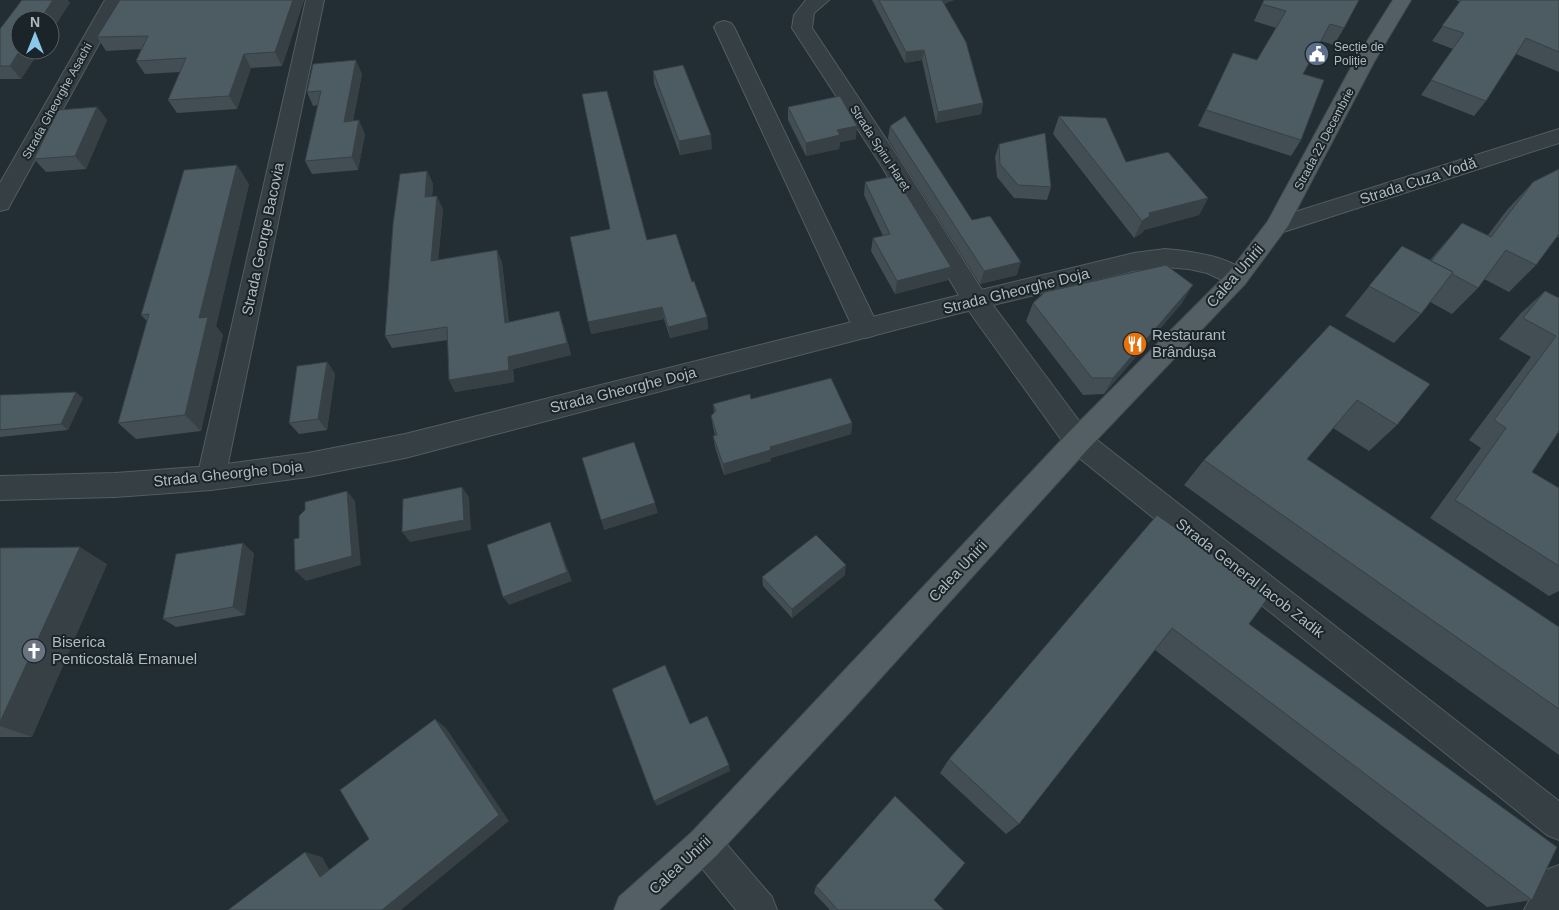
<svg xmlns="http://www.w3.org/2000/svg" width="1559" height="910" font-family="Helvetica,sans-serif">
<rect width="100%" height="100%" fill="#222e34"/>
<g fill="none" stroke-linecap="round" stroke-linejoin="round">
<g stroke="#525d62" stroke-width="2">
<path id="minor" d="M 105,0 L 123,0 L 11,203 L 8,209 L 0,211 L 0,183 Z
M 306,0 L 324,0 L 225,478 L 221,487 L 211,490 L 201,487 L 197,478 Z
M 806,0 L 829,0 L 814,13 L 812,28 L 898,157 L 984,293 L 1088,433 L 1559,801 L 1559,840 L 1547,835 L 1068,449 L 966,307 L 881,165 L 792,28 L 794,15 Z
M 724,21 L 731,23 L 734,27 L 879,328 L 875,335 L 866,338 L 857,335 L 853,328 L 714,27 L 717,23 Z
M 704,826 L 716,832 L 772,897 L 777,910 L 736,910 L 692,856 L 686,844 L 692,832 Z
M 1559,865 L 1559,910 L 1524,910 L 1546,870 Z"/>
</g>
<g stroke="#525d62" stroke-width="2">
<path id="tertiary" d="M 1559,129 L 1559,143 L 1277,234 L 1269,232 L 1266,226 L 1269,220 Z
M 1165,249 C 1188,251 1237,256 1249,278 L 1245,284 L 1237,287 L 1207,273 L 1189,269 L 1165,267 L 1134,271 L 956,314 L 405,458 L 308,477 L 211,490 L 115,497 L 0,500 L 0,476 L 115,473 L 211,466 L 308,453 L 405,434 L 956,296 L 1134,253 Z"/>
</g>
<g stroke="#414b51" stroke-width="2">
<path id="primary" d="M 1393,0 L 1411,0 L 1374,62 L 1288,226 L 1245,284 L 1088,449 L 850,712 L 716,856 L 659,910 L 614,910 L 619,897 L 692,832 L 1068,433 L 1229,272 L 1268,221 L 1354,62 Z"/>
</g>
<use href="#minor" fill="#353f44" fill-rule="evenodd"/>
<use href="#tertiary" fill="#353f44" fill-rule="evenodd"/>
<use href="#primary" fill="#535f64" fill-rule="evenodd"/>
</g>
<path fill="#424e54" d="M 22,0 L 67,0 L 70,3 L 20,50 L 40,50 L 21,79 L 0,79 L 0,29 Z
M 304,0 L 282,66 L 251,68 L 237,109 L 177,113 L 168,100 L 180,72 L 145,74 L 136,61 L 141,49 L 106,51 L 97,37 Z
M 872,0 L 954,0 L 944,4 L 983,103 L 981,114 L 936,123 L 922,60 L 905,63 Z
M 1456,0 L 1559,0 L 1559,72 L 1516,54 L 1486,101 L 1474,116 L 1421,95 L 1453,49 L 1432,41 L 1460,2 Z
M 1262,4 L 1344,28 L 1334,45 L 1321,41 L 1303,74 L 1301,140 L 1291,156 L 1198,126 L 1233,53 L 1257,60 L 1276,28 L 1254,21 Z
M 653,71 L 712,149 L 680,155 L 654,84 Z
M 362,74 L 353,121 L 365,134 L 358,170 L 312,174 L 305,161 L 318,105 L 313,106 L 307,92 Z
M 97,107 L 107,120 L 86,169 L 46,172 L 34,159 Z
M 788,107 L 856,139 L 840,142 L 839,149 L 806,156 L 788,120 Z
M 1059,116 L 1126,162 L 1208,198 L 1199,215 L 1144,230 L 1142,233 L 1134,238 L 1053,134 Z
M 890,126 L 972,220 L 1017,275 L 980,284 L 888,139 Z
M 999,144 L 1051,187 L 1047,200 L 1014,198 L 997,177 L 995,157 Z
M 1559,169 L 1559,238 L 1557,236 L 1536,265 L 1509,292 L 1484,279 L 1478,288 L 1452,314 L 1430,302 L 1421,314 L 1394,343 L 1345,316 L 1402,246 L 1430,260 L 1462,223 L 1488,235 L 1507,210 L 1533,182 Z
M 427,171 L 433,184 L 432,197 L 443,209 L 438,260 L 497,250 L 502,263 L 509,323 L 563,324 L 571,355 L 513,369 L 514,382 L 455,392 L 449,380 L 448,340 L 392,348 L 385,336 Z
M 865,182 L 951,267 L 948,280 L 895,294 L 871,251 L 873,238 L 883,236 L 864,195 Z
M 249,184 L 216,326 L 223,335 L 201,431 L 136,439 L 118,423 L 147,321 L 141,315 Z
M 647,240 L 692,282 L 707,317 L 708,329 L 670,338 L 664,319 L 591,334 Z
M 1545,291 L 1559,298 L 1559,433 L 1558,433 L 1532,472 L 1559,488 L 1559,591 L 1549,596 L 1430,518 L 1481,448 L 1469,440 L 1531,357 L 1499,339 L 1521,313 Z
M 1033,303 L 1182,303 L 1104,394 L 1083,395 L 1026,321 Z
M 1330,325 L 1397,425 L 1369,451 L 1333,428 L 1307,459 L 1559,627 L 1559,755 L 1184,485 L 1204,460 Z
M 327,362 L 335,374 L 327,430 L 299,434 L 289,423 Z
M 0,395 L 83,398 L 68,430 L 0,437 Z
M 751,399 L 852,423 L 851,434 L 771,458 L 771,461 L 724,475 L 715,447 L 713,436 L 715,435 L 713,427 L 711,416 L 714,412 L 713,404 Z
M 1157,515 L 1249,624 L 1532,900 L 1487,907 L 1155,650 L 1019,824 L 1006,834 L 940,773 L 949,759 Z
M 0,548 L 107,564 L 32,737 L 0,737 Z
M 254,553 L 245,615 L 176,627 L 163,619 Z
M 845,575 L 792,618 L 763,586 L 762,577 Z
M 816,886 L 934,900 L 944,910 L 830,910 L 814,893 Z"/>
<path fill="#364045" d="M 53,0 L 67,0 L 70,3 L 50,34 L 50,20 L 40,20 Z
M 293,0 L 304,0 L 282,66 L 275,52 Z
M 938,0 L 954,0 L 937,6 Z
M 20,50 L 40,50 L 21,79 L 10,66 Z
M 924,50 L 922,60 L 905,63 L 906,52 Z
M 244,54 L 251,68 L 237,109 L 229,96 Z
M 356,60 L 362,74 L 350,135 L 344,122 Z
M 983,103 L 981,114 L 936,123 L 938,112 Z
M 97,107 L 107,120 L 86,169 L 75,156 Z
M 359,120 L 365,134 L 358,170 L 352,157 Z
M 857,126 L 856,139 L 840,142 L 839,149 L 806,156 L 806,143 L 837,130 Z
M 711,135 L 712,149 L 680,155 L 679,141 Z
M 237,165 L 249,184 L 216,326 L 223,335 L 201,431 L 185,415 L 199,318 Z
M 427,171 L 433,184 L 431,210 L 425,197 Z
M 437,196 L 443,209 L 437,273 L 431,261 Z
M 1208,198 L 1199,215 L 1144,230 L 1142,233 L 1134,238 L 1142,221 L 1149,213 Z
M 497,250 L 502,263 L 510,336 L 505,323 Z
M 1021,262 L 1017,275 L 980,284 L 984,271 Z
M 951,267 L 948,280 L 895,294 L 897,281 Z
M 1193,285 L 1182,303 L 1104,394 L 1113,378 Z
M 662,307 L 664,319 L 591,334 L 588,322 Z
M 559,311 L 571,355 L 513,369 L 514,382 L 455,392 L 449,380 L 508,357 Z
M 707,317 L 708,329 L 670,338 L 668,327 Z
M 327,362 L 335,374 L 327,430 L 318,419 Z
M 76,392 L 83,398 L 68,430 L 61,424 Z
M 852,423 L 851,434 L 771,458 L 771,461 L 724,475 L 723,464 L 770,447 Z
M 462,487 L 469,497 L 471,530 L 410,542 L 402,532 Z
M 347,491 L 355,501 L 361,565 L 306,581 L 295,571 Z
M 655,503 L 658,513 L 604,530 L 601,520 Z
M 550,522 L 554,532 L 572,581 L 509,605 L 503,597 Z
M 243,543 L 254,553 L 245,615 L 233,607 Z
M 80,547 L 107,564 L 32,737 L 0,726 L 0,722 Z
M 846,565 L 845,575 L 792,618 L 792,609 Z
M 435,719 L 446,728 L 509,821 L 401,910 L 382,910 Z
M 729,765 L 730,771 L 657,806 L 654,801 Z
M 305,852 L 322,857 L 336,881 L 320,877 Z"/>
<path fill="#4d5b62" stroke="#364045" d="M 22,0 L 53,0 L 40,20 L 20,20 L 20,50 L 10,66 L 0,66 L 0,29 Z
M 120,0 L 293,0 L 275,52 L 244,54 L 229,96 L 168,100 L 186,58 L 136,61 L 148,36 L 97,37 Z
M 879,0 L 942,0 L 966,42 L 983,103 L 938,112 L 924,50 L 906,52 Z
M 1264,0 L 1359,0 L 1344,28 L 1330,24 L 1303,74 L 1324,80 L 1301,140 L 1206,110 L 1233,53 L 1257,60 L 1286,11 L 1262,4 Z
M 1461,0 L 1559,0 L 1559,52 L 1526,38 L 1486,101 L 1431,80 L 1464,33 L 1442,26 Z
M 356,60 L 344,122 L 359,120 L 352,157 L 305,161 L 321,91 L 307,92 L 313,64 Z
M 683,65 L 711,135 L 679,141 L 653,71 Z
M 607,91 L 647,240 L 676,234 L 692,282 L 694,281 L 707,317 L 668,327 L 662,307 L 588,322 L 570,237 L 610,229 L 582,94 Z
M 840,96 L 857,126 L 837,130 L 840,135 L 806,143 L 788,107 Z
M 97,107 L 75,156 L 34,159 L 58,110 Z
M 905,116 L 972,220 L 990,216 L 1021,262 L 984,271 L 890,126 Z
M 1059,116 L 1106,118 L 1126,162 L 1168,152 L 1208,198 L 1149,213 L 1150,216 L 1142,221 Z
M 1045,133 L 1051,187 L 1018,185 L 1000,164 L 999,144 Z
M 237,165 L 199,318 L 208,317 L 185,415 L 118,423 L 149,314 L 141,315 L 184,170 Z
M 1559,169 L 1559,234 L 1536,265 L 1506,250 L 1478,288 L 1452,274 L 1453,272 L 1431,261 L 1462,223 L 1491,237 L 1533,182 Z
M 427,171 L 425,197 L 437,196 L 431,261 L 497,250 L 505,323 L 559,311 L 567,343 L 508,357 L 509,370 L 449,380 L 447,327 L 385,336 L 393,224 L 400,174 Z
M 895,176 L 951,267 L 897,281 L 873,238 L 890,234 L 865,182 Z
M 1402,246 L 1453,272 L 1421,314 L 1369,286 Z
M 1166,265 L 1193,285 L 1113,378 L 1092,378 L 1033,303 L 1045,292 Z
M 1545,291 L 1559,298 L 1559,431 L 1532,472 L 1559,488 L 1559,566 L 1455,500 L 1506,428 L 1494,420 L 1556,336 L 1523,318 Z
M 1330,325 L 1430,384 L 1397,425 L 1357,400 L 1307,459 L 1559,627 L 1559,709 L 1204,460 Z
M 327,362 L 318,419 L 289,423 L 297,366 Z
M 831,378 L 852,423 L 770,447 L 771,450 L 723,464 L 713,436 L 717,435 L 711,416 L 716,411 L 713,404 L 750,394 L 751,399 Z
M 76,392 L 61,424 L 0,430 L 0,395 Z
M 634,442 L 655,503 L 601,520 L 582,458 Z
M 462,487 L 464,520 L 402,532 L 403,499 Z
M 347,491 L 352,556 L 295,571 L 294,539 L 299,538 L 299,516 L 305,510 L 305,502 Z
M 1157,515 L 1270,595 L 1249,624 L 1557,847 L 1532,900 L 1172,628 L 1019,824 L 949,759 Z
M 550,522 L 567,572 L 503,597 L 487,545 Z
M 816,535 L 846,565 L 792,609 L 762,577 Z
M 243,543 L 233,607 L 163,619 L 176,554 Z
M 80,547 L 0,722 L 0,548 Z
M 665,665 L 690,724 L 707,716 L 729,765 L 654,801 L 612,689 Z
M 435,719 L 499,815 L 382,910 L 228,910 L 305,852 L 320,877 L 369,839 L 340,790 Z
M 895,796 L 965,863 L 934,900 L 944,910 L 838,910 L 816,886 Z"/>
<defs>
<g id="civic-disc" transform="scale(1.25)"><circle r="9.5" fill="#5c6f8a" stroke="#1a2429"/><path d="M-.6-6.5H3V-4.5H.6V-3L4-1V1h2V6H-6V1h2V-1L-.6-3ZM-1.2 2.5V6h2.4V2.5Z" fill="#fff"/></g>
<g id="restaurant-disc" transform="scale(1.25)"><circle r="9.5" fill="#e8710a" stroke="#1a2429"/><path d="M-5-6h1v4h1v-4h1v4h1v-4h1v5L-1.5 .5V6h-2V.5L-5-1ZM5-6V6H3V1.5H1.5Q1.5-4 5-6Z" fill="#fff"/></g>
<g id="church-disc" transform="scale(1.25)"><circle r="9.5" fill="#6b7280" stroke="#1a2429"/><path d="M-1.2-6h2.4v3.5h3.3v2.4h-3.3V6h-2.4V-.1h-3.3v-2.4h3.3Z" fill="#fff"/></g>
</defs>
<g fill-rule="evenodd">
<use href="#civic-disc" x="1317" y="54"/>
<use href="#restaurant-disc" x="1135" y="344"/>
<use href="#church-disc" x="34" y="651"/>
</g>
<g text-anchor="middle" stroke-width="4" stroke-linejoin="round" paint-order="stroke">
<g font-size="12" fill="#afbbc1" stroke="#1a2429" text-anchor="start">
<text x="1334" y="51">Secție de<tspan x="1334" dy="14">Poliție</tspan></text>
</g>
<g font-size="12" fill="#afbbc1" stroke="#1a2429">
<text transform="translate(57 101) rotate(-61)" y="4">Strada Gheorghe Asachi</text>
<text transform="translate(1324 139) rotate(-62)" y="4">Strada 22 Decembrie</text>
<text transform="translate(880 148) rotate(57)" y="4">Strada Spiru Haret</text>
</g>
<g font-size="15" fill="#afbbc1" stroke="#1a2429">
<text transform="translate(1418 181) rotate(-18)" y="5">Strada Cuza Vodă</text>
<text transform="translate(263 239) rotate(-78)" y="5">Strada George Bacovia</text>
<text transform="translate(1235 276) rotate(-49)" y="5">Calea Unirii</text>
<text transform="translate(1016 291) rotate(-14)" y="5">Strada Gheorghe Doja</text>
<text transform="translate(623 390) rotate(-14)" y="5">Strada Gheorghe Doja</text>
<text transform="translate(228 474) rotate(-6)" y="5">Strada Gheorghe Doja</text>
<text transform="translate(958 571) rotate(-47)" y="5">Calea Unirii</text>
<text transform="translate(1250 578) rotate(38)" y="5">Strada General Iacob Zadik</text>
<text transform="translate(680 865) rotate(-43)" y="5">Calea Unirii</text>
</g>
<g font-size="15" fill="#afbbc1" stroke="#1a2429" text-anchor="start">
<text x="1152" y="340">Restaurant<tspan x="1152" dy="17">Brândușa</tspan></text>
<text x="52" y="647">Biserica<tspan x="52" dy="17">Penticostală Emanuel</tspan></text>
</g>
</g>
<g transform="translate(35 35)"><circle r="24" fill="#1a2429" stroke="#566066"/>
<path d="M0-4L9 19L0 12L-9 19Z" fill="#8bc8ea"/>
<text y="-8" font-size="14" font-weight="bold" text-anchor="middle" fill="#afbbc1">N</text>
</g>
</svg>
